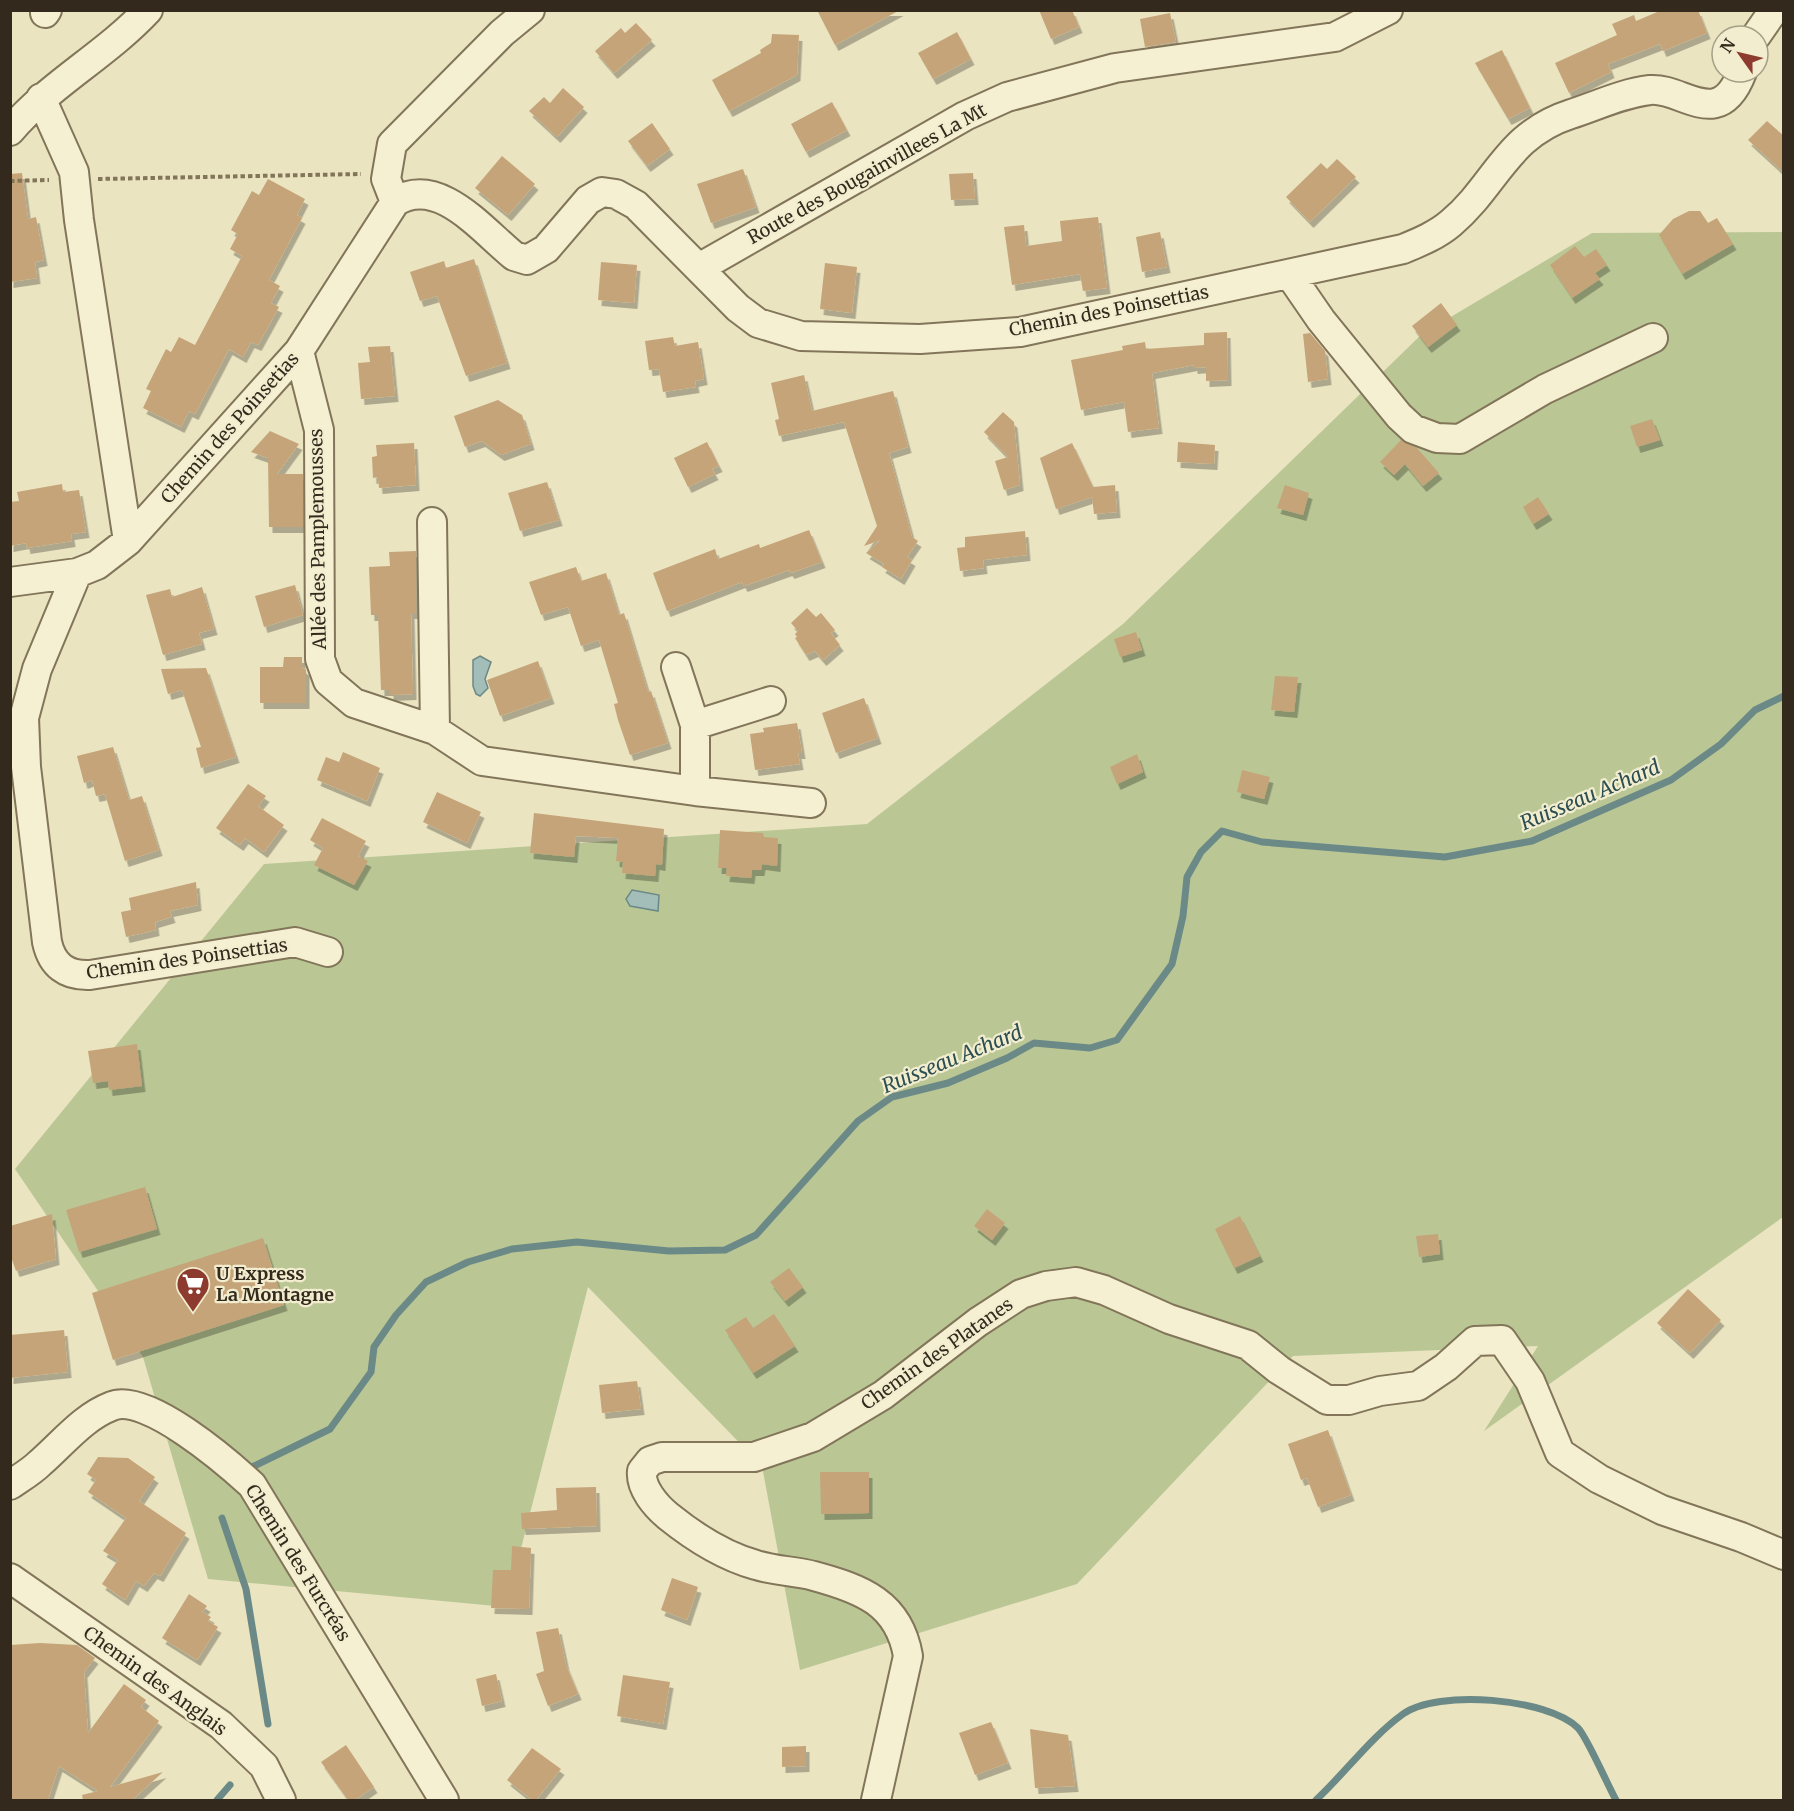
<svg xmlns="http://www.w3.org/2000/svg" width="1794" height="1811" font-family="Merriweather,serif">
<defs>
<filter id="shadow"><feDropShadow dx="3.5" dy="6" stdDeviation="0" flood-color="#0004"/></filter>
</defs>
<rect width="100%" height="100%" fill="#eae4c0"/>
<path fill="#bac795" d="M 1783,232 L 1783,1217 L 1484,1431 L 1538,1346 L 1293,1356 L 1077,1584 L 800,1670 L 762,1466 L 588,1287 L 506,1607 L 208,1579 L 143,1357 L 15,1169 L 264,864 L 867,824 L 1123,624 L 1422,334 L 1592,233 Z"/>
<path fill="#a3bdb9" stroke="#6b8986" stroke-width="1.5" d="M 480,656 L 491,662 L 485,679 L 488,688 L 480,696 L 476,694 L 473,686 L 473,660 Z
M 632,890 L 659,895 L 658,911 L 630,906 L 626,899 Z"/>
<g fill="none" stroke-linecap="round" stroke-linejoin="round">
<path stroke="#6b8986" stroke-width="7" d="M 252,1467 L 330,1429 L 371,1372 L 374,1347 L 396,1315 L 426,1282 L 468,1262 L 512,1249 L 577,1242 L 669,1251 L 725,1250 L 756,1235 L 858,1121 L 892,1097 L 948,1083 L 1007,1058 L 1034,1043 L 1090,1048 L 1117,1040 L 1172,964 L 1183,916 L 1187,877 L 1201,852 L 1222,831 L 1262,842 L 1445,857 L 1532,841 L 1671,780 L 1721,744 L 1755,710 L 1784,696
M 222,1518 L 246,1589 L 268,1724
M 217,1800 L 230,1785
M 1316,1800 C 1346,1772 1370,1738 1403,1714 C 1437,1689 1548,1698 1578,1728 C 1587,1737 1608,1786 1616,1800"/>
</g>
<path fill="#c6a479" filter="url(#shadow)" d="M 817,10 L 900,10 L 835,45 Z
M 1039,10 L 1072,10 L 1079,27 L 1051,39 Z
M 1662,10 L 1698,10 L 1707,33 L 1663,51 L 1660,44 L 1608,64 L 1611,72 L 1569,93 L 1555,63 L 1617,35 L 1612,24 L 1634,15 L 1636,21 Z
M 1170,13 L 1176,42 L 1145,47 L 1140,19 Z
M 636,23 L 652,40 L 614,73 L 595,51 L 621,28 L 625,33 Z
M 957,32 L 971,59 L 933,79 L 918,53 Z
M 772,34 L 799,35 L 797,75 L 729,111 L 712,80 L 761,53 L 760,50 L 771,43 Z
M 1502,50 L 1530,108 L 1508,119 L 1475,63 Z
M 563,88 L 584,107 L 557,137 L 529,111 L 544,97 L 550,103 Z
M 832,102 L 847,130 L 806,152 L 791,124 Z
M 1767,121 L 1784,136 L 1784,173 L 1748,140 Z
M 652,123 L 670,149 L 647,166 L 628,141 Z
M 502,156 L 535,184 L 508,215 L 475,188 Z
M 1337,159 L 1356,177 L 1310,222 L 1286,197 L 1321,163 L 1327,169 Z
M 743,169 L 756,207 L 711,223 L 697,184 Z
M 22,173 L 28,219 L 36,217 L 44,260 L 35,262 L 37,278 L 10,282 L 10,174 Z
M 973,173 L 975,199 L 951,200 L 949,174 Z
M 268,179 L 305,199 L 297,215 L 302,218 L 269,280 L 280,286 L 271,303 L 279,307 L 258,345 L 251,342 L 243,357 L 229,349 L 195,414 L 189,411 L 181,427 L 143,408 L 151,391 L 146,389 L 166,349 L 171,352 L 179,337 L 195,345 L 242,256 L 230,249 L 238,234 L 231,230 L 252,191 L 259,195 Z
M 1689,211 L 1700,211 L 1708,223 L 1717,218 L 1733,244 L 1682,274 L 1659,235 L 1673,219 Z
M 1098,217 L 1107,288 L 1083,291 L 1080,274 L 1012,285 L 1004,227 L 1024,225 L 1026,246 L 1062,241 L 1060,221 Z
M 1160,232 L 1167,267 L 1142,272 L 1136,237 Z
M 1575,246 L 1584,257 L 1596,249 L 1607,265 L 1595,273 L 1600,279 L 1572,298 L 1550,265 Z
M 474,259 L 507,363 L 466,376 L 437,296 L 420,301 L 410,272 L 444,261 L 446,268 Z
M 601,262 L 637,265 L 634,303 L 598,300 Z
M 825,263 L 857,267 L 852,313 L 820,309 Z
M 1441,303 L 1457,325 L 1428,347 L 1412,326 Z
M 1227,332 L 1228,380 L 1206,381 L 1206,367 L 1194,368 L 1194,365 L 1152,373 L 1159,428 L 1128,432 L 1124,402 L 1081,410 L 1071,360 L 1123,350 L 1122,346 L 1145,342 L 1146,349 L 1204,345 L 1204,333 Z
M 1310,333 L 1325,351 L 1328,379 L 1308,382 L 1303,334 Z
M 673,337 L 675,346 L 698,342 L 704,379 L 695,381 L 696,387 L 663,392 L 659,369 L 649,370 L 645,341 Z
M 390,346 L 395,396 L 361,399 L 358,363 L 370,362 L 368,347 Z
M 804,375 L 812,411 L 893,391 L 908,447 L 889,453 L 912,537 L 918,541 L 907,557 L 912,560 L 901,579 L 882,567 L 884,564 L 866,553 L 881,540 L 864,546 L 877,526 L 844,422 L 779,436 L 775,420 L 779,419 L 771,383 Z
M 498,400 L 522,415 L 531,444 L 501,455 L 482,441 L 465,447 L 454,416 Z
M 1003,412 L 1014,422 L 1020,485 L 1004,490 L 995,461 L 1008,457 L 984,432 Z
M 1652,419 L 1660,440 L 1637,447 L 1630,426 Z
M 270,431 L 299,444 L 277,474 L 303,474 L 303,527 L 269,527 L 268,458 L 251,452 Z
M 1401,440 L 1417,448 L 1439,473 L 1423,486 L 1405,464 L 1394,475 L 1380,462 Z
M 707,442 L 719,466 L 712,469 L 715,474 L 688,487 L 674,458 Z
M 1178,442 L 1215,445 L 1214,464 L 1177,462 Z
M 414,443 L 416,485 L 379,488 L 378,477 L 373,478 L 372,457 L 377,456 L 376,445 Z
M 1072,443 L 1093,487 L 1115,485 L 1117,512 L 1094,514 L 1092,497 L 1056,509 L 1040,458 Z
M 547,482 L 559,520 L 520,531 L 508,493 Z
M 62,484 L 63,492 L 79,490 L 86,532 L 71,534 L 72,541 L 27,548 L 26,543 L 10,546 L 10,502 L 19,501 L 17,492 Z
M 1285,485 L 1309,493 L 1303,515 L 1277,508 Z
M 1538,497 L 1549,514 L 1533,524 L 1523,507 Z
M 809,530 L 822,562 L 791,573 L 789,570 L 744,586 L 742,582 L 667,611 L 653,573 L 715,549 L 718,559 L 759,544 L 760,548 Z
M 1025,531 L 1027,555 L 983,560 L 984,568 L 960,571 L 957,548 L 965,547 L 965,537 Z
M 416,551 L 416,613 L 411,613 L 413,694 L 390,695 L 390,690 L 381,690 L 378,615 L 371,615 L 369,567 L 390,566 L 389,552 Z
M 576,567 L 581,581 L 606,573 L 619,615 L 624,613 L 648,692 L 651,691 L 668,743 L 630,755 L 618,720 L 614,704 L 618,703 L 599,640 L 581,646 L 568,607 L 541,615 L 529,582 Z
M 295,585 L 303,615 L 264,627 L 255,596 Z
M 202,587 L 214,629 L 199,633 L 202,644 L 163,655 L 146,595 L 170,589 L 172,597 Z
M 807,608 L 816,617 L 821,613 L 835,630 L 831,633 L 840,645 L 823,660 L 815,651 L 806,655 L 795,638 L 797,637 L 795,634 L 798,631 L 791,623 Z
M 1136,632 L 1142,650 L 1120,657 L 1114,639 Z
M 284,657 L 302,657 L 302,667 L 306,670 L 306,703 L 260,703 L 260,667 L 283,667 Z
M 538,661 L 551,698 L 500,716 L 487,680 Z
M 206,668 L 236,757 L 201,768 L 196,748 L 201,747 L 182,690 L 168,694 L 161,669 Z
M 1275,676 L 1298,677 L 1294,712 L 1271,710 Z
M 864,698 L 878,738 L 836,753 L 822,713 Z
M 797,723 L 802,753 L 798,753 L 800,764 L 755,770 L 750,734 L 764,732 L 763,728 Z
M 113,747 L 129,800 L 142,796 L 159,850 L 125,861 L 105,794 L 96,796 L 92,780 L 84,783 L 77,756 Z
M 343,752 L 380,768 L 367,801 L 317,780 L 326,757 L 339,762 Z
M 1137,754 L 1143,772 L 1117,784 L 1110,767 Z
M 1242,770 L 1270,777 L 1264,799 L 1237,792 Z
M 248,784 L 266,796 L 258,806 L 284,825 L 264,852 L 245,838 L 240,845 L 216,828 Z
M 437,792 L 481,812 L 467,843 L 423,822 Z
M 534,813 L 664,829 L 662,865 L 656,864 L 655,876 L 622,873 L 623,862 L 616,861 L 618,838 L 576,836 L 574,857 L 530,853 Z
M 322,818 L 366,841 L 358,856 L 368,861 L 354,885 L 314,865 L 323,848 L 310,840 Z
M 720,830 L 763,833 L 764,837 L 778,838 L 777,866 L 762,864 L 761,870 L 752,870 L 751,878 L 726,876 L 727,868 L 718,868 Z
M 196,882 L 198,905 L 170,911 L 172,917 L 155,922 L 156,930 L 126,937 L 121,912 L 131,910 L 129,898 Z
M 137,1044 L 142,1086 L 109,1090 L 108,1081 L 93,1083 L 88,1051 Z
M 145,1187 L 157,1229 L 79,1252 L 66,1210 Z
M 987,1209 L 1005,1223 L 992,1240 L 974,1226 Z
M 52,1214 L 56,1259 L 16,1271 L 10,1254 L 10,1226 Z
M 1240,1216 L 1260,1256 L 1234,1268 L 1215,1229 Z
M 1438,1234 L 1440,1254 L 1419,1257 L 1416,1236 Z
M 263,1238 L 284,1305 L 113,1360 L 92,1293 Z
M 789,1268 L 803,1287 L 785,1301 L 770,1282 Z
M 1688,1289 L 1721,1320 L 1690,1353 L 1657,1323 Z
M 774,1314 L 795,1346 L 753,1373 L 725,1330 L 746,1317 L 753,1328 Z
M 64,1330 L 68,1372 L 10,1378 L 10,1335 Z
M 637,1381 L 641,1409 L 602,1413 L 599,1385 Z
M 1328,1430 L 1351,1495 L 1318,1507 L 1307,1478 L 1301,1480 L 1288,1444 Z
M 98,1457 L 128,1458 L 155,1477 L 139,1501 L 186,1533 L 160,1576 L 154,1573 L 144,1586 L 136,1581 L 125,1600 L 102,1584 L 118,1560 L 103,1551 L 126,1518 L 88,1492 L 96,1480 L 87,1474 Z
M 820,1472 L 869,1472 L 869,1513 L 821,1514 Z
M 596,1487 L 597,1526 L 522,1529 L 521,1513 L 557,1510 L 556,1488 Z
M 512,1546 L 531,1548 L 529,1609 L 491,1608 L 493,1570 L 511,1570 Z
M 672,1578 L 698,1587 L 687,1620 L 661,1610 Z
M 189,1594 L 207,1606 L 202,1612 L 211,1617 L 208,1621 L 218,1627 L 197,1660 L 162,1638 Z
M 558,1628 L 566,1665 L 578,1694 L 548,1706 L 536,1674 L 544,1671 L 536,1632 Z
M 40,1643 L 77,1645 L 95,1658 L 84,1672 L 88,1733 L 124,1684 L 146,1700 L 141,1707 L 159,1721 L 110,1787 L 163,1772 L 132,1800 L 83,1800 L 82,1795 L 98,1791 L 59,1766 L 48,1800 L 10,1800 L 10,1645 Z
M 496,1674 L 502,1701 L 482,1706 L 476,1679 Z
M 623,1675 L 670,1682 L 663,1724 L 617,1716 Z
M 991,1722 L 1008,1763 L 975,1775 L 959,1733 Z
M 1030,1729 L 1068,1735 L 1075,1786 L 1035,1788 Z
M 346,1745 L 374,1787 L 355,1800 L 348,1800 L 321,1762 Z
M 806,1746 L 806,1766 L 782,1767 L 782,1747 Z
M 532,1748 L 561,1769 L 536,1800 L 532,1800 L 507,1780 Z"/>
<g fill="none" stroke-linecap="round" stroke-linejoin="round">
<g stroke="#827559" stroke-width="32">
<path id="minor" d="M 45,13 L 47,10
M 1756,36 L 1774,10
M 41,98 L 74,172 L 79,220 L 128,541
M 10,131 C 50,84 106,55 148,10
M 395,202 L 386,179 L 392,144 L 502,33 L 530,10
M 699,268 L 965,116 L 1007,97 L 1115,68 L 1335,37 L 1388,10
M 1290,275 L 1321,320 L 1399,416 L 1413,429 L 1437,438 L 1460,439 L 1545,389 L 1653,338
M 299,351 L 319,430 L 320,659 L 328,681 L 354,703 L 435,730 L 482,761 L 695,791 L 811,803
M 432,522 L 435,730
M 77,573 L 37,669 L 24,718 L 26,767 L 47,942 C 52,965 66,976 90,975 L 295,942 L 328,952
M 10,582 L 77,573 L 97,565 L 128,541 L 299,351 L 395,202 C 438,174 482,230 514,256 L 527,260 L 546,249 L 588,200 L 602,192 L 616,194 L 636,205 L 738,308 L 758,323 L 801,336 L 920,339 L 1020,332 L 1403,249 C 1420,242 1437,235 1451,223 C 1497,184 1506,135 1571,114 C 1596,106 1623,93 1650,90 C 1683,87 1719,133 1742,72
M 676,667 L 695,725 L 695,791
M 695,725 L 771,701
M 10,1485 C 20,1478 31,1472 40,1463 C 63,1443 83,1417 112,1406 C 146,1392 227,1462 252,1485 L 444,1800
M 10,1578 L 221,1725 L 264,1766 L 281,1800
M 876,1800 L 908,1656 C 899,1603 862,1589 814,1576 C 795,1571 775,1571 756,1565 C 724,1556 694,1537 668,1516 C 656,1506 640,1488 642,1471 L 650,1461 L 662,1457 L 754,1457 L 813,1437 L 883,1395 L 978,1322 L 1021,1294 L 1046,1286 L 1076,1282 L 1104,1290 L 1169,1319 L 1248,1345 L 1279,1370 L 1327,1400 L 1349,1400 L 1380,1391 L 1418,1386 L 1446,1367 L 1475,1341 L 1502,1340 L 1530,1381 L 1560,1453 L 1599,1479 L 1662,1510 L 1741,1537 L 1784,1555"/>
</g>
<path stroke="#827559" stroke-width="4" stroke-dasharray="4.5 3" stroke-linecap="butt" d="M 98,179 L 361,174
M 10,181 L 49,180"/>
<use href="#minor" stroke="#f6f0d3" stroke-width="28"/>
</g>
<defs>
<g id="supermarket-pin" transform="scale(1.725)"><path d="M0 17L-7.5 6A9.5 9.5 0 1 1 7.5 6Z" fill="#8d3b2e" stroke="#f2edcf"/><path d="M-6-5.5h2.5l.6 2H6L4.5 2H-2.5L-4.4-4H-6ZM-1.5 3.2a1.3 1.3 0 1 0 .1 0ZM3 3.2a1.3 1.3 0 1 0 .1 0Z" fill="#fff"/></g>
</defs>
<g fill-rule="evenodd">
<use href="#supermarket-pin" x="193" y="1284"/>
</g>
<g text-anchor="middle" stroke-width="4.5" stroke-linejoin="round" paint-order="stroke">
<g font-size="18" fill="#332a1d" stroke="#f2edcf">
<text transform="translate(867 174) rotate(-29)" y="6">Route des Bougainvillees La Mt</text>
<text transform="translate(1109 311) rotate(-11)" y="6">Chemin des Poinsettias</text>
<text transform="translate(230 428) rotate(-48)" y="6">Chemin des Poinsetias</text>
<text transform="translate(318 539) rotate(-91)" y="6">Allée des Pamplemousses</text>
<text transform="translate(187 959) rotate(-8)" y="6">Chemin des Poinsettias</text>
<text transform="translate(937 1354) rotate(-35)" y="6">Chemin des Platanes</text>
<text transform="translate(298 1563) rotate(58)" y="6">Chemin des Furcréas</text>
<text transform="translate(155 1681) rotate(36)" y="6">Chemin des Anglais</text>
</g>
<g font-size="18" font-weight="bold" fill="#332a1d" stroke="#f2edcf" text-anchor="start">
<text x="216" y="1280">U Express<tspan x="216" dy="21">La Montagne</tspan></text>
</g>
<g font-size="20" font-style="italic" fill="#2d4e51" stroke="#f2edcf">
<text transform="translate(1590 795) rotate(-23)" y="7">Ruisseau Achard</text>
<text transform="translate(952 1059) rotate(-22)" y="7">Ruisseau Achard</text>
</g>
</g>
<rect width="1794" height="1811" fill="none" stroke="#332a1d" stroke-width="24"/>
<g transform="translate(1740 54) rotate(304)"><circle r="28" fill="#f2edcf" stroke="#a69f88" stroke-width="1.5"/>
<path d="M0-4.5L10 22L0 15L-10 22Z" fill="#8d3b2e"/>
<text y="-9" font-size="16" font-weight="bold" text-anchor="middle" fill="#332a1d">N</text>
</g>
</svg>
